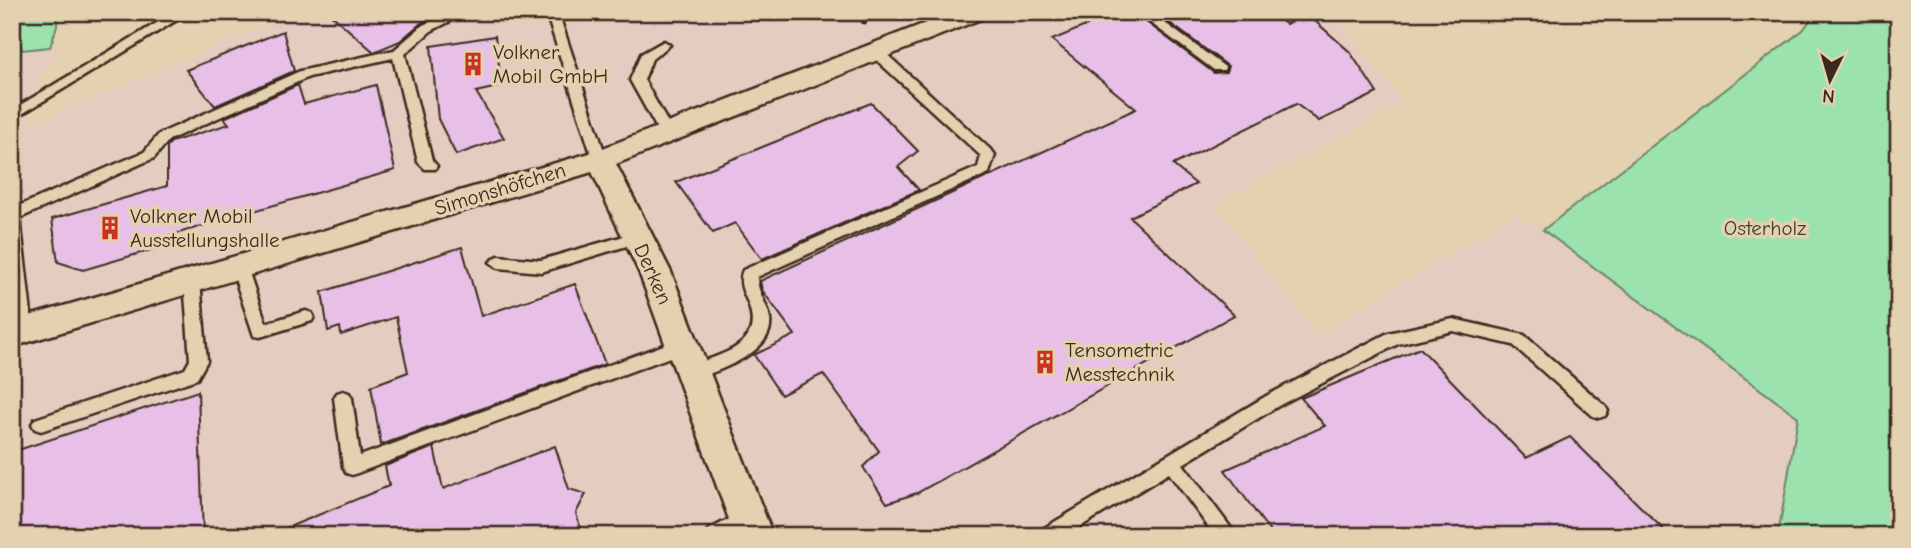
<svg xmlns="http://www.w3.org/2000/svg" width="1911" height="548" font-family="'Comic Neue',sans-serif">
<rect width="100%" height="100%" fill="#e3d1af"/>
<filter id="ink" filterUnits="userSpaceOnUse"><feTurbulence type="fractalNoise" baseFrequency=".0143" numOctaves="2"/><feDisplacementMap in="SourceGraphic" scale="14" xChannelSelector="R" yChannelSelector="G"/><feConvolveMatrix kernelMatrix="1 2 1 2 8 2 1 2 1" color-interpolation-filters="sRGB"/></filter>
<g filter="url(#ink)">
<path fill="#e4ccc0" d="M 12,12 L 22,50 L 61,46 L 30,97 L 31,123 L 300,12 L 1332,12 L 1402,103 L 1214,204 L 1317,335 L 1515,215 L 1543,230 L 1798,417 L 1778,536 L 12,536 Z"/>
<path fill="#9be2af" stroke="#6b8666" stroke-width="2" d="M 14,12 L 57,12 L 57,26 L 50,47 L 22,50 Z
M 1816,12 L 1899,12 L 1899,536 L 1778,536 L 1798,417 L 1543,230 L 1803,30 Z"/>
<path fill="#e7bfe7" stroke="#3b2a1e" stroke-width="2" d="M 328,12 L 444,12 L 421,23 L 400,41 L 374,52 Z
M 1119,12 L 1133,12 L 1214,73 L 1226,72 L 1228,66 L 1155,12 L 1269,12 L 1286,24 L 1307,14 L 1350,52 L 1377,93 L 1319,121 L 1296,104 L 1173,165 L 1196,184 L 1130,217 L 1234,315 L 917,493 L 887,503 L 863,467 L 879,451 L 823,374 L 781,395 L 754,355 L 795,335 L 762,290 L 760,281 L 1136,109 L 1052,40 Z
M 283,31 L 294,71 L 215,106 L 186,70 Z
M 495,36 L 502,86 L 476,92 L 504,138 L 456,155 L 438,119 L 431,46 Z
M 298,85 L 304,104 L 376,85 L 395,170 L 168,236 L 168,245 L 83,270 L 58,262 L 52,219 L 167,186 L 167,147 L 171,142 L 229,124 L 224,118 Z
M 871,103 L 918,151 L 898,167 L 919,190 L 762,259 L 735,223 L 713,233 L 676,182 Z
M 462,247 L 481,316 L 575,284 L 605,364 L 381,445 L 371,386 L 408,372 L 396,317 L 341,335 L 340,327 L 328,331 L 322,292 Z
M 1420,348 L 1526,458 L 1570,437 L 1670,536 L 1273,536 L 1225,470 L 1325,426 L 1301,398 Z
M 198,391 L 203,536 L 12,536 L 12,452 Z
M 555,446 L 569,489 L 586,494 L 576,513 L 583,536 L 267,536 L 389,486 L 385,466 L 434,447 L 443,489 Z"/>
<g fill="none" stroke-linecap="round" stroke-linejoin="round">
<g stroke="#3b2a1e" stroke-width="5">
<path id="lane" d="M 175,12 L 190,12 L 12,120 L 12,110 Z
M 451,12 L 468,12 L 431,31 L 405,54 L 432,160 L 437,166 L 435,169 L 425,169 L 418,162 L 393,58 L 309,77 L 169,140 L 154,158 L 20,218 L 33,331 L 31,336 L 19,336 L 12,289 L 12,209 L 144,152 L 159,134 L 300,71 L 394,50 L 423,25 Z
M 546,12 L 558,12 L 607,160 L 605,163 L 600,165 L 593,160 Z
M 1136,12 L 1150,12 L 1225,67 L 1224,70 L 1214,70 Z
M 664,41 L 670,45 L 652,59 L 644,80 L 674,134 L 667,139 L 660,134 L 630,80 L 641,54 Z
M 876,48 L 881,49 L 993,152 L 995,155 L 989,173 L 757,277 C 757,293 768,304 770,319 C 775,352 719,371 694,379 L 688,377 L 685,372 L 688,367 C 725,352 769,346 745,296 C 741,287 739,279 743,270 L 978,167 L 981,156 L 871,55 L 870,52 Z
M 638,232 L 643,233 L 646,237 L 643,241 L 541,272 L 498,268 L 490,262 L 498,256 L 541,260 Z
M 239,261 L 247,267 L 266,323 L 306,311 L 312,313 L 314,317 L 312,321 L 260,337 L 254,336 L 231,267 Z
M 192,275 L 200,281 L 207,361 L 197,379 L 41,431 L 35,429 L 32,424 L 35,419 L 185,369 L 190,360 L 184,281 Z
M 1453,319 L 1524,335 L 1605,406 L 1608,411 L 1605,416 L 1599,418 L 1593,416 L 1513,345 L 1453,331 L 1398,344 L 1280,405 L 1183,464 L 1237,536 L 1215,536 L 1169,473 L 1065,536 L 1038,536 L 1041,530 L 1268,395 L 1388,333 Z
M 683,338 L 689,340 L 691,345 L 689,350 L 352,475 L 346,473 L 343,467 L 334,398 L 337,393 L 343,391 L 349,393 L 352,398 L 360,456 Z
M 747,510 L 754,513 L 757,519 C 748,538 723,536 705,536 L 708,530 Z"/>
</g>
<g stroke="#3b2a1e" stroke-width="5">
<path id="street" d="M 954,12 L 989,12 L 986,17 L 616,164 L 671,272 L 773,536 L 735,536 L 639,272 L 592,172 L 12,347 L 12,321 L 590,153 Z"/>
</g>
<path stroke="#3b2a1e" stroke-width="3.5" stroke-dasharray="6 4.5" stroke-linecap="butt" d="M 855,12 L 849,14 L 859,22 L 869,23"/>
<use href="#lane" fill="#e3d1af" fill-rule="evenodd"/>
<use href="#street" fill="#e3d1af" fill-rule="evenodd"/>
</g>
</g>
<defs>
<g id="building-bare" transform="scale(1.89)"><path d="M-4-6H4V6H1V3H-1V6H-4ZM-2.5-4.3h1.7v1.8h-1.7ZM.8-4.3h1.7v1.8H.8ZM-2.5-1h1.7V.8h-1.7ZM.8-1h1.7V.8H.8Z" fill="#c8321e" stroke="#e3d1af" stroke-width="2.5" paint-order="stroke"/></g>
</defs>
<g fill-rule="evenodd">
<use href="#building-bare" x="473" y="64"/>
<use href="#building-bare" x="110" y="228"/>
<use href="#building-bare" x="1045" y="362"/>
</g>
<g text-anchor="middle" stroke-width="7" stroke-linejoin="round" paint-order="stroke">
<g font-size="21" fill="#3b2a1e" stroke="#e3d1af" text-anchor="start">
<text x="493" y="59">Volkner<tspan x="493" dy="24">Mobil GmbH</tspan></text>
<text x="130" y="223">Volkner Mobil<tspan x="130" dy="24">Ausstellungshalle</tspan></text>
<text x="1065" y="357">Tensometric<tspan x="1065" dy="24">Messtechnik</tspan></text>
</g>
<g font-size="21" fill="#3b2a1e" stroke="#e3d1af">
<text transform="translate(500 189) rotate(-17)" y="7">Simonshöfchen</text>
<text transform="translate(653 274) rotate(66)" y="7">Derken</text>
</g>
<g font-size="21" fill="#453c2c" stroke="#e3d1af">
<text x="1765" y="235">Osterholz</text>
</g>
</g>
<rect width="1911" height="548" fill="none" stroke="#e3d1af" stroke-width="42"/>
<rect x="21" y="21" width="1869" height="506" fill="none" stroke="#3b2a1e" stroke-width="2.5" filter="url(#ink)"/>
<g transform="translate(1830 80) rotate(185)" stroke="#e3d1af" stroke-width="5" paint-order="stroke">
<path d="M0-5L12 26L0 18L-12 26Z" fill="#3b2a1e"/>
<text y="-10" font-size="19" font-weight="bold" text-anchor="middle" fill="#3b2a1e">N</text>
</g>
</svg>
